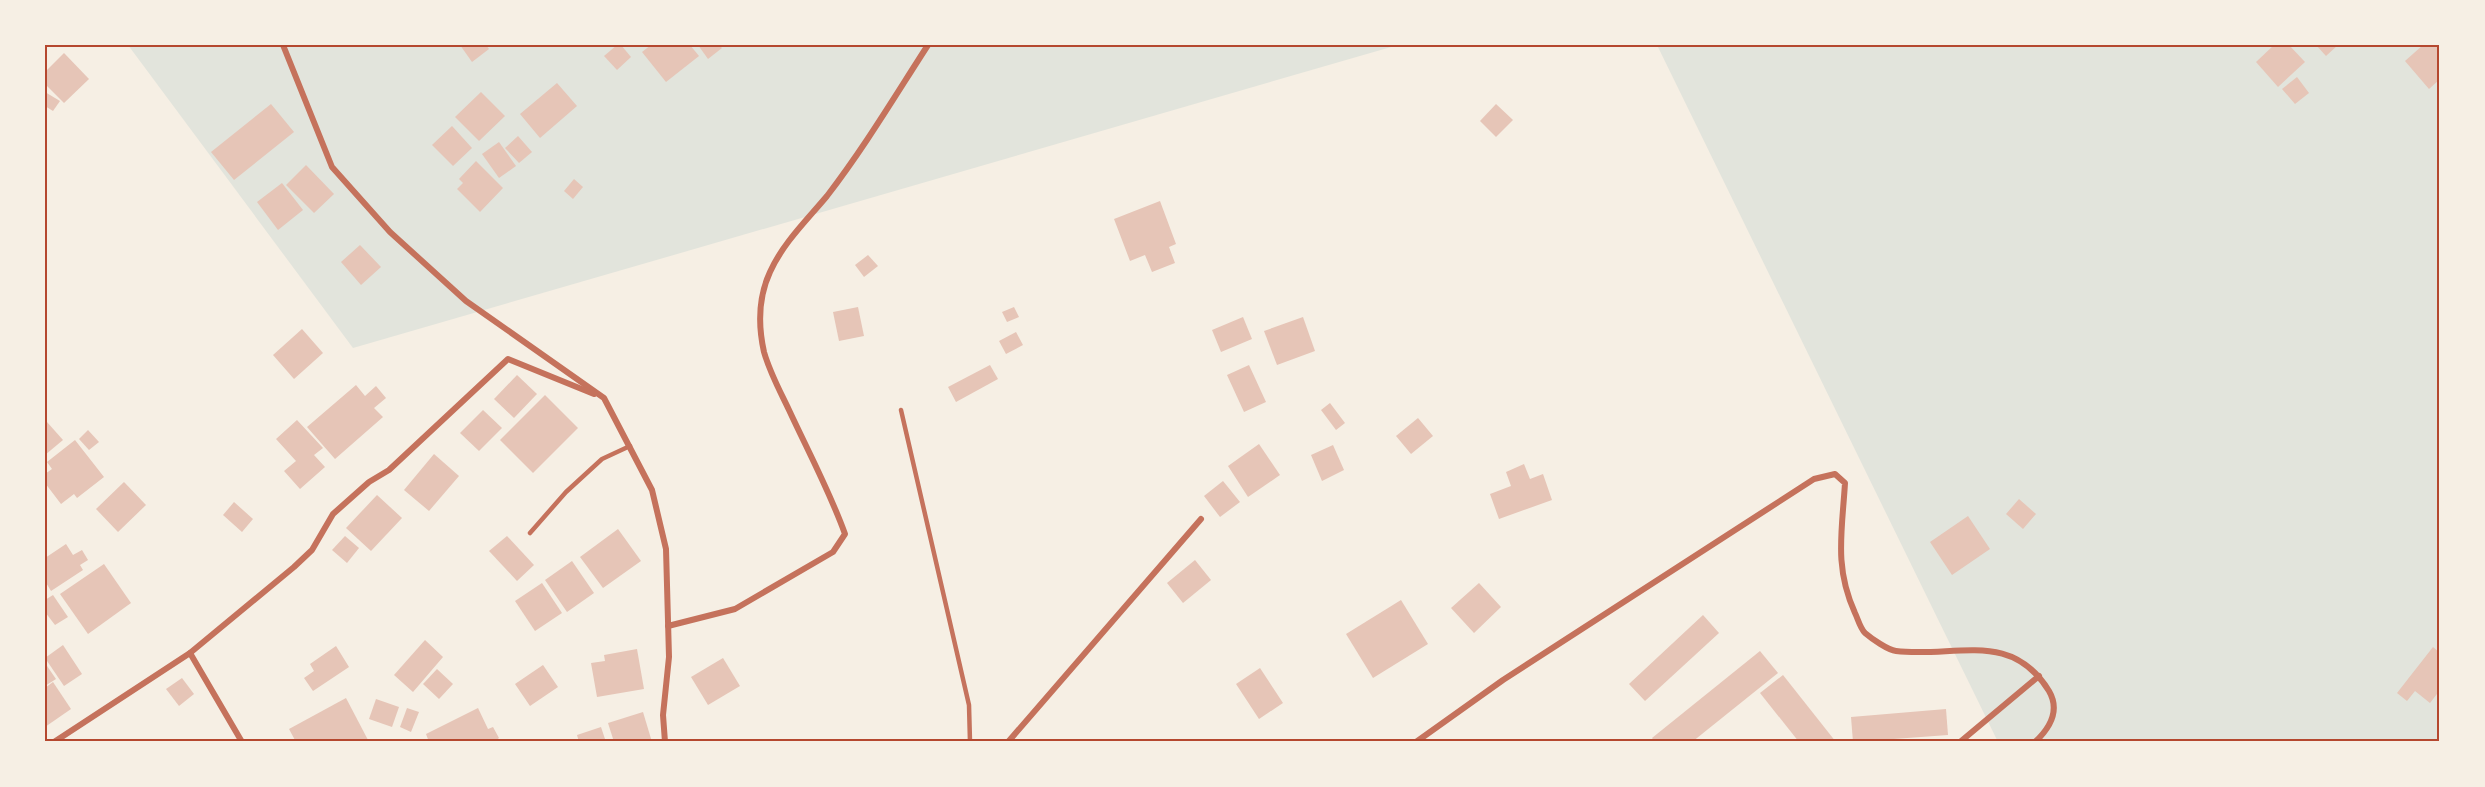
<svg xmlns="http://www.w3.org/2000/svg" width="2485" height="787" font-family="'DejaVu Sans',sans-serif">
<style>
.green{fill:#e2e4dc}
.building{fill:#e6c5b7}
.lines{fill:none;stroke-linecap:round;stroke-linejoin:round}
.service{stroke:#c5725c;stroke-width:4.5}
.minor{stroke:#c5725c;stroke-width:6}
.neatline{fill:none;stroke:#b5482f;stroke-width:2}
</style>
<rect width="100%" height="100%" fill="#f6efe4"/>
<g class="green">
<polygon points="128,45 1398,45 353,348"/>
<polygon points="1657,45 2440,45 2440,742 1998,742"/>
</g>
<g class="building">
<polygon points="460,45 486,45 489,49 472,62"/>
<polygon points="617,45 621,45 631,57 617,70 604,56"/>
<polygon points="651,45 690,45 699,56 666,82 642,52"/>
<polygon points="698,45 719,45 722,48 708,59"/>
<polygon points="2274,45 2289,45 2305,62 2278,87 2256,62"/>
<polygon points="2316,45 2338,45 2326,56"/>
<polygon points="2423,45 2436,45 2440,50 2440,79 2429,89 2405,61"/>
<polygon points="64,53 89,79 64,103 45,84 45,72"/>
<polygon points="2297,77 2309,93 2295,104 2282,89"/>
<polygon points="557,83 577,106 540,138 520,114"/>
<polygon points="45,92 60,101 53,111 45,106"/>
<polygon points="481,92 505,116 479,141 455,117"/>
<polygon points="271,104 294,132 234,180 211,152"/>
<polygon points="1496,104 1513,120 1496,137 1480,121"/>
<polygon points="452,126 472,148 453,166 432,145"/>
<polygon points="518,136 532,152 519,163 505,148"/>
<polygon points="499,142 516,166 499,178 482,154"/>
<polygon points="476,161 503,188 480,212 457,189 463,183 459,179"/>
<polygon points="306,165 334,194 314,213 286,185"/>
<polygon points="574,179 583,187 573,199 564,191"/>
<polygon points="282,183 303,210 278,230 257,202"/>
<polygon points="1160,201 1176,244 1169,247 1175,263 1152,272 1145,255 1130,261 1114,219"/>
<polygon points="360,245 381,267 361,285 341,262"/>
<polygon points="868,255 878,266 864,277 855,265"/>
<polygon points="858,307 864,336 839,341 833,312"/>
<polygon points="1014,307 1019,317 1007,322 1002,312"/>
<polygon points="1243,317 1252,339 1221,352 1212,330"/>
<polygon points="1303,317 1315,351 1277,365 1264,331"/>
<polygon points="302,329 323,353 294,379 273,355"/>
<polygon points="1016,332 1023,345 1006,354 999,341"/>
<polygon points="990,365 998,379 956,402 948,387"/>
<polygon points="1249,365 1266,402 1244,412 1227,375"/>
<polygon points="517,375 537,394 514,418 494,399"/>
<polygon points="356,385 365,396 376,386 386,398 374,408 383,417 335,459 307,427"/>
<polygon points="545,395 578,428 533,473 500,440"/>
<polygon points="1330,403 1345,423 1336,430 1321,410"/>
<polygon points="483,410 502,428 479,451 460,433"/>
<polygon points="1418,418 1433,436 1411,454 1396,436"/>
<polygon points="297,420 323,448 314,455 325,467 300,489 284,471 296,461 276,439"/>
<polygon points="47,422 63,440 45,455 45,424"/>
<polygon points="88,430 99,442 89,450 79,439"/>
<polygon points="75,440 104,477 77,498 74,494 61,504 45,483 45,474 52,469 47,462"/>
<polygon points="1259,444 1280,475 1248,497 1228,466"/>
<polygon points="1333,445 1344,470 1322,481 1311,455"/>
<polygon points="434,454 459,476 429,511 404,490"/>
<polygon points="1524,464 1530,479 1543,474 1552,500 1499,519 1490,494 1511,486 1506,472"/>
<polygon points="1223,481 1240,502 1220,517 1204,496"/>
<polygon points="124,482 146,505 118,532 96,509"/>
<polygon points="377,495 402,518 371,551 346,528"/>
<polygon points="2019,499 2036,514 2023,529 2006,514"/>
<polygon points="234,502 253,519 242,532 223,515"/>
<polygon points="1968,516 1990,549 1952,575 1930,542"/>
<polygon points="618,529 641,561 603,588 580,557"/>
<polygon points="345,536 359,548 347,563 332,550"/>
<polygon points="507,536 534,565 517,581 489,551"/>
<polygon points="66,544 73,555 82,550 88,560 80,565 83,570 51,591 45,581 45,558"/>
<polygon points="1195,560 1211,580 1183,603 1167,583"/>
<polygon points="572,561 594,593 567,612 545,580"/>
<polygon points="104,564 131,603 88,634 60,594"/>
<polygon points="542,583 562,613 535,631 515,601"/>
<polygon points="1479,583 1501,607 1474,633 1451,608"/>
<polygon points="53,595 68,617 55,625 45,612 45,600"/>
<polygon points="1401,600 1428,644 1373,678 1346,634"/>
<polygon points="1703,615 1719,633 1645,701 1629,684"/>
<polygon points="425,640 443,657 413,692 394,675"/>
<polygon points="63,645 82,674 64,686 45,658"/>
<polygon points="336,646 349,667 313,691 304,678 314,671 310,664"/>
<polygon points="2433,647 2440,653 2440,690 2430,703 2415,691 2407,701 2397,693"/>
<polygon points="637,649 644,689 597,697 591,663 605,661 604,655"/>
<polygon points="1760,651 1778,673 1692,742 1655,742 1652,738"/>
<polygon points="723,658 740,686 708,705 691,677"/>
<polygon points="45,663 56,679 45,686"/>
<polygon points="543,665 558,687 530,706 515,684"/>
<polygon points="1260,668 1283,703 1259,719 1236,684"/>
<polygon points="437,669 453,684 439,699 423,684"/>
<polygon points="1783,675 1836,742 1799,742 1760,693"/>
<polygon points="182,678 194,694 179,706 166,689"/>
<polygon points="53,682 71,709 45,727 45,688"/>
<polygon points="346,698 368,740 296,742 289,729"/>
<polygon points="376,699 399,707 392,727 369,719"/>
<polygon points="407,708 419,712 411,732 400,727"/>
<polygon points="478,708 488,729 493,727 499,738 494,742 429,742 426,734"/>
<polygon points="1946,709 1948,735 1853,742 1851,717"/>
<polygon points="643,712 652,742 614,742 608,723"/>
<polygon points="601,727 606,742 579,742 577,735"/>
</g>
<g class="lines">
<g class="service">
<polyline points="901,410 969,705 970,742"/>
<polyline points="530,533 566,492 602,459 630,446"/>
</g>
<g class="minor">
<polyline points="283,45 332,167 390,232 466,301 604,398 652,490 666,549 669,657 663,715 665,742"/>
<path d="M 668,626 L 735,609 L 833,552 L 845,534 C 830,492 808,451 789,410 C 780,391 770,373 764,352 C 758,325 758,298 770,272 C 783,243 807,220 827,196 C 864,148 895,96 928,45"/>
<polyline points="54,742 190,653"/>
<polyline points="242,742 190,653 294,567 312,550 333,514 369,482 389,470 508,359 594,394"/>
<polyline points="1008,742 1201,519"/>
<path d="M 1416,742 L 1503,680 L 1814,479 L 1835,474 L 1845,483 C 1842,532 1834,567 1855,613 C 1858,619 1860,628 1865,633 C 1872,639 1888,650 1896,651 C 1955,658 2011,629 2049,691 C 2060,710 2050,728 2035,742"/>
<polyline points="1960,742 2039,676"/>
</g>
</g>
<rect width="2485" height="787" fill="none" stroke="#f6efe4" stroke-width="93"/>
<rect x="46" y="46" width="2392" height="694" class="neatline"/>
</svg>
